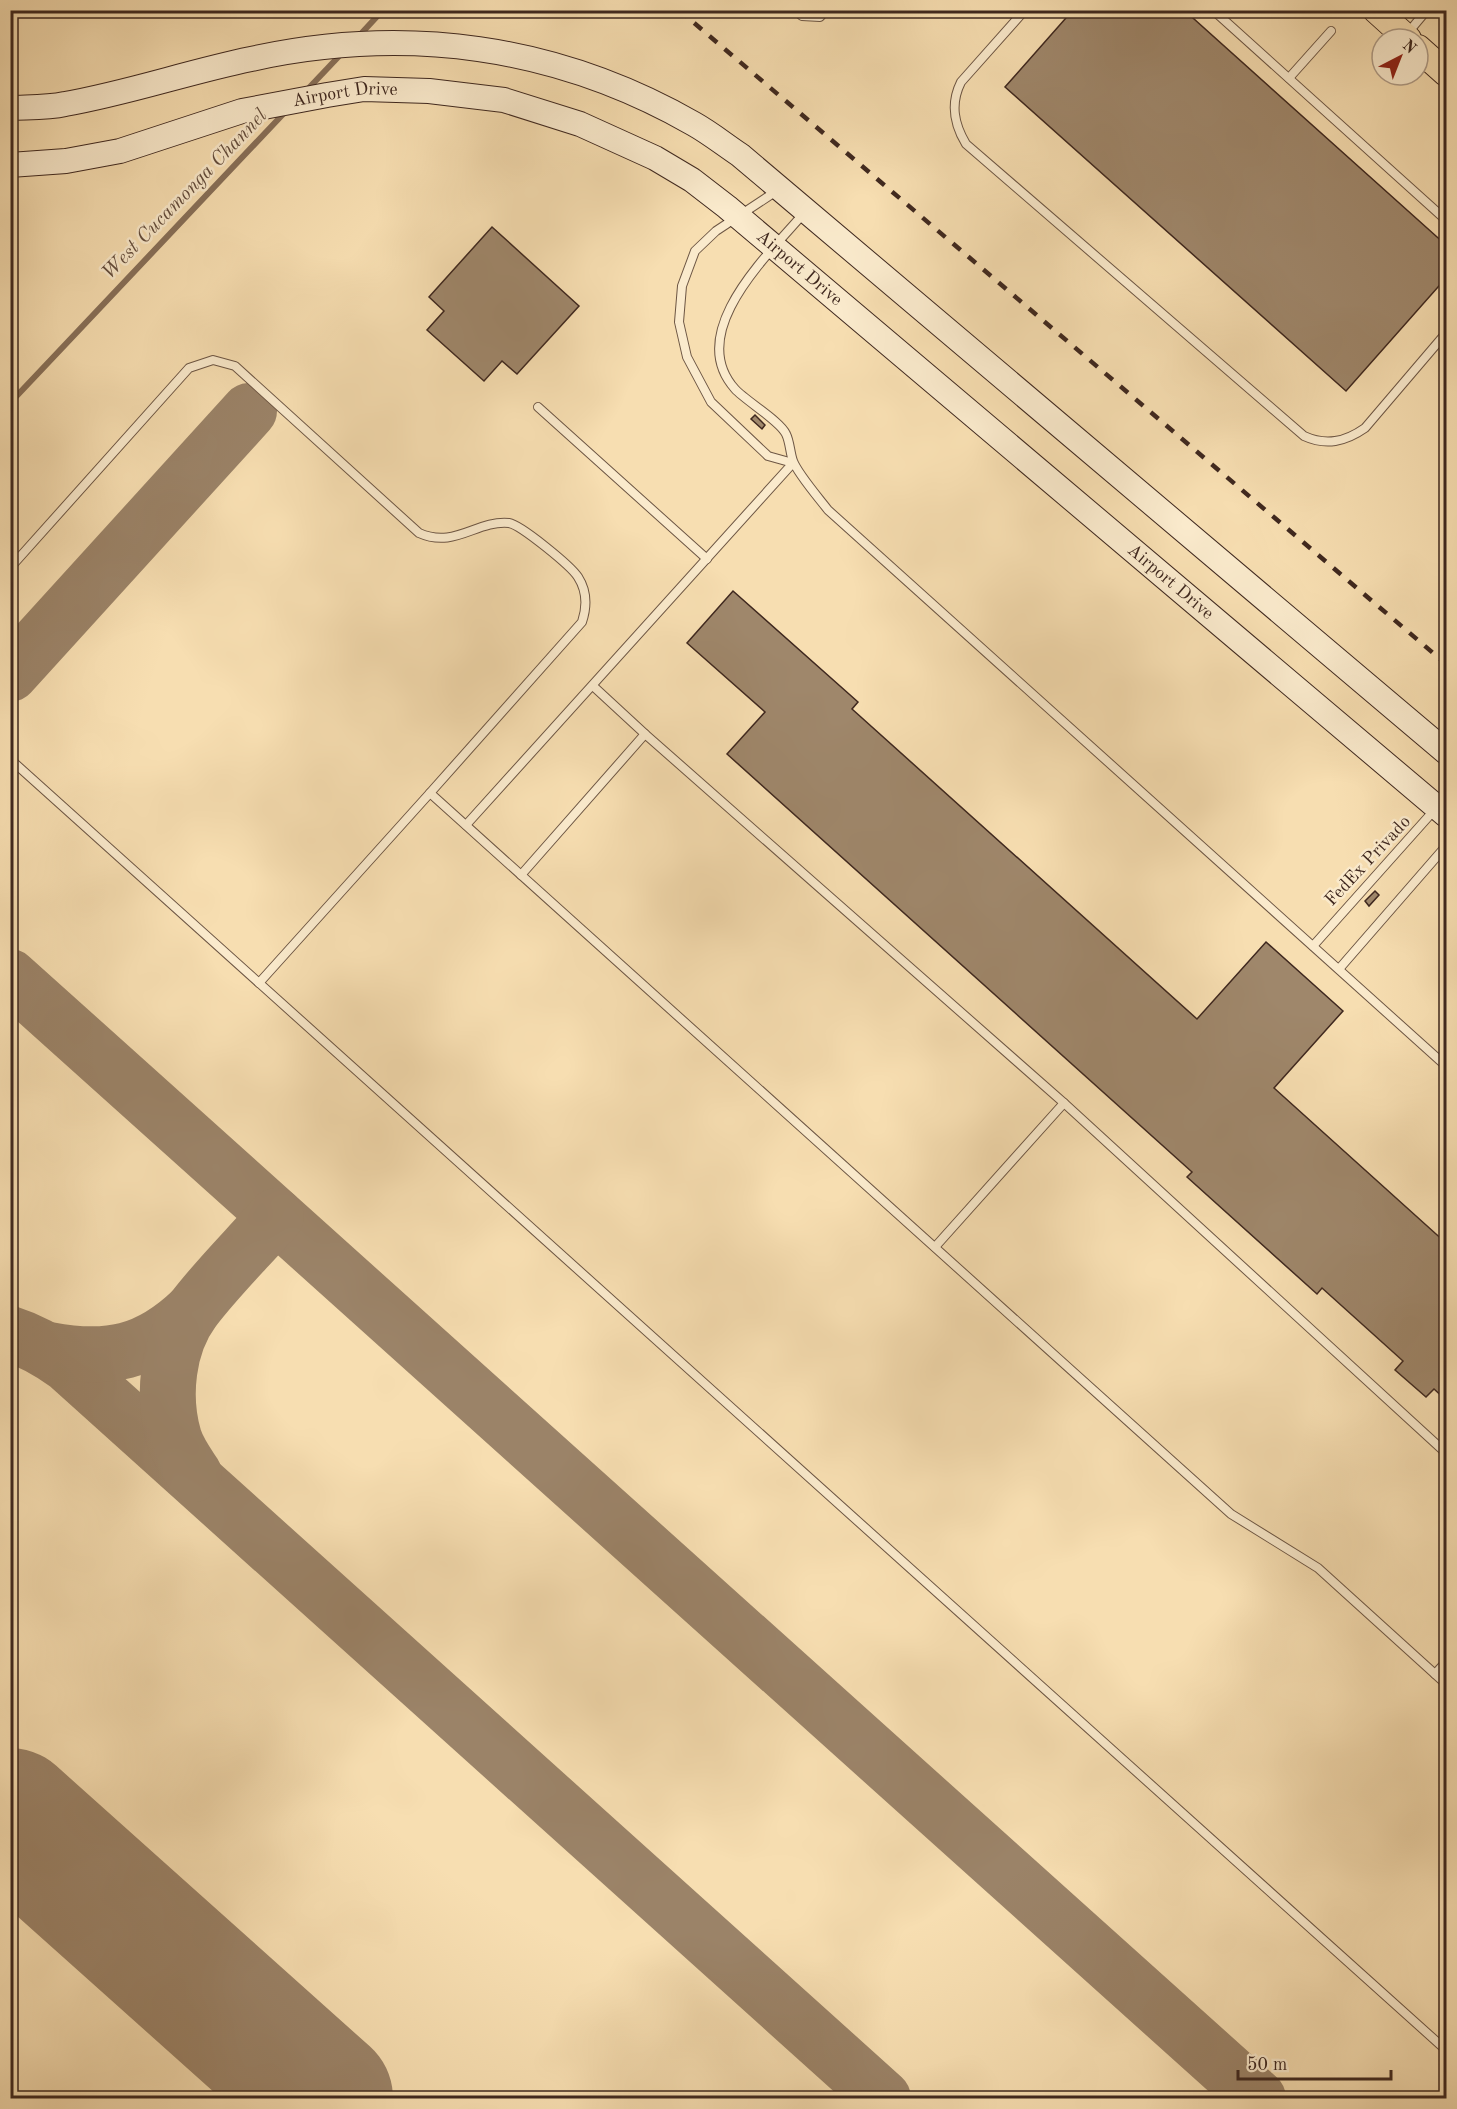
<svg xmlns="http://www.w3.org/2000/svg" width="1457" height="2109" font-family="'Old Standard TT',serif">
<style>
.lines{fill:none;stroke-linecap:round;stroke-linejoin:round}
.stream{stroke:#887059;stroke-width:6}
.taxiway{stroke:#9b8368;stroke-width:56}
.runway{stroke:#9b8368;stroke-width:138}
.building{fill:#9f876b;stroke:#3f281f;stroke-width:1.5}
.service-casing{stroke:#6d5644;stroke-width:10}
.secondary-casing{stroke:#3f281f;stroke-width:26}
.primary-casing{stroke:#3f281f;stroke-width:28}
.service{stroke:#faeacc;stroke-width:8}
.secondary{stroke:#faeacc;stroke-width:24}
.primary{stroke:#f7deb1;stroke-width:26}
.rail{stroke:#3f281f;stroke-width:4.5;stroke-dasharray:10 10;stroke-linecap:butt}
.labels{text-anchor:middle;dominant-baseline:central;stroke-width:5;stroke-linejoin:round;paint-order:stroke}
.street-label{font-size:18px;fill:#3f281f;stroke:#faeacc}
.water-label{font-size:20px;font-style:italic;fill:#634c3c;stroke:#faeacc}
</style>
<rect width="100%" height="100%" fill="#f7deb1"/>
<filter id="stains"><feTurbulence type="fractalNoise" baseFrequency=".00333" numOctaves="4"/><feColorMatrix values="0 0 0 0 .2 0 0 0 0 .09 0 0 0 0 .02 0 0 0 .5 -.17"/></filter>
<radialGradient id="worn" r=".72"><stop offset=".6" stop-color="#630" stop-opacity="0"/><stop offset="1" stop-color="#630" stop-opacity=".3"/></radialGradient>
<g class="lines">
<g class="stream">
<polyline points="358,37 383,10"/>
<polyline points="306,91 342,53"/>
<polyline points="10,403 286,111"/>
</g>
<g class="taxiway">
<polyline points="10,674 249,411"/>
<polyline points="10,977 1258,2098"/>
<path d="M 10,1334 C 32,1341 49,1351 67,1364 L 883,2098"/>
<path d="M 49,1350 C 108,1361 148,1353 192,1311"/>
<path d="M 194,1474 C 186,1462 178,1451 174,1438 C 162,1397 167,1345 193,1310 C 218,1277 249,1247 276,1216"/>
</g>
<polyline class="runway" points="10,1817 324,2098"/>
</g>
<g class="building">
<polygon points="1073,10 1184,10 1446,245 1446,278 1346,391 1005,87"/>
<polygon points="492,227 579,306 517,374 502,361 484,381 427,330 444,311 429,297"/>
<polygon points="755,415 765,425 762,429 751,419"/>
<polygon points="733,591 858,702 852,709 1197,1019 1266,942 1343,1011 1274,1088 1446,1243 1446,1400 1434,1389 1426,1397 1395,1370 1403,1361 1322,1288 1317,1294 1187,1177 1192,1172 727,754 765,712 687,643"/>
<polygon points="1375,891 1379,895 1369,906 1365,901"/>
</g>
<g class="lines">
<defs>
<g id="service">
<polyline points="795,10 802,16 820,17 826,10"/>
<path d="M 1025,10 L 961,82 C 950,104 954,124 966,144 L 1304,436 C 1326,446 1345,442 1365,428 L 1446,333"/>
<polyline points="1213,10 1446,220"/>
<polyline points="1406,35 1427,10"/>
<polyline points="1289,78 1331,31"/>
<polyline points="778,190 716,231 695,251 682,286 679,322 687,357 711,402 768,456 793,463"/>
<path d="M 804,213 C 769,254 684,332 735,389 C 746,401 780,421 786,434 C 790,442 790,453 793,461 C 798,474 818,497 828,510 L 1446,1066"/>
<polyline points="538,407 707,559"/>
<path d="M 10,568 L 189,368 L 213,360 L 235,366 L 419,533 C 455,549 476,520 509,523 C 521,525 571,566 578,577 C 587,591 587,607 582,622 L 430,793 L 1231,1514 L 1318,1568 L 1446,1684"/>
<polyline points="593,686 645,734"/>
<polyline points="10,759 1446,2050"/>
<polyline points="466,825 793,463"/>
<polyline points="521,875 645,734 1064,1103 1446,1453"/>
<polyline points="1313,946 1446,797"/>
<polyline points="1339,969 1446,846"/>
<polyline points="259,983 430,793"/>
<polyline points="935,1247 1064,1103"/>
<polyline points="1435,1674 1446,1662"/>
</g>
<g id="secondary">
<path d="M 10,108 C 28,107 47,108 65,104 C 128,93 188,72 251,59 C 406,25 556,45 694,124 C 710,133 725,145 740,155 L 1446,752"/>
<path id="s1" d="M 10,165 L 66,161 L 120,151 L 242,111 L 327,95 L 364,89 L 429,91 L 504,100 L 580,124 L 655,158 L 692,180 L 727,207 L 1446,815"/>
</g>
<g id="primary">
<polyline points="1376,10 1408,39"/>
<polyline points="1418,48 1446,73"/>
</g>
</defs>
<use href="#service" class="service-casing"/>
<use href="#secondary" class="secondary-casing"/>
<use href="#primary" class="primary-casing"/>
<use href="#service" class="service"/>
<use href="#secondary" class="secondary"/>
<use href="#primary" class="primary"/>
<polyline class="rail" points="679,10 1446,664"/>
</g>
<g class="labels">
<g class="street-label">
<text stroke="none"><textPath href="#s1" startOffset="344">Airport Drive</textPath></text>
<text stroke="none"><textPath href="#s1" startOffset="848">Airport Drive</textPath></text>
<text stroke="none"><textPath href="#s1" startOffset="1334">Airport Drive</textPath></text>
<text transform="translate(1368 861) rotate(-47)">FedEx Privado</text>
</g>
<g class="water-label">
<text transform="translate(185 195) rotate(-46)">West Cucamonga Channel</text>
</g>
</g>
<rect width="1457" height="2109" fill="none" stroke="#f7deb1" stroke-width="36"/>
<rect x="12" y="12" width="1433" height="2085" fill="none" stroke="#3f281f" stroke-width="3"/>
<rect x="18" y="18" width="1421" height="2073" fill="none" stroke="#3f281f" stroke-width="1.5"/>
<g transform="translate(1400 57) rotate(42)"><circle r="28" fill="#faeacc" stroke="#af9c87" stroke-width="1.5"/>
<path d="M0-4.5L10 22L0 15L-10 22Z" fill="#8f2418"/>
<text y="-9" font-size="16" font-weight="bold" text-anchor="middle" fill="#3f281f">N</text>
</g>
<path d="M1238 2070v9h153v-9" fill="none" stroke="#3f281f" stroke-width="3"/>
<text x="1247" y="2070" font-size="18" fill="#3f281f" stroke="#faeacc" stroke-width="4.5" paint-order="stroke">50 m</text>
<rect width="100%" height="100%" filter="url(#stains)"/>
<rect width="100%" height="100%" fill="url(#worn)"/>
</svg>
